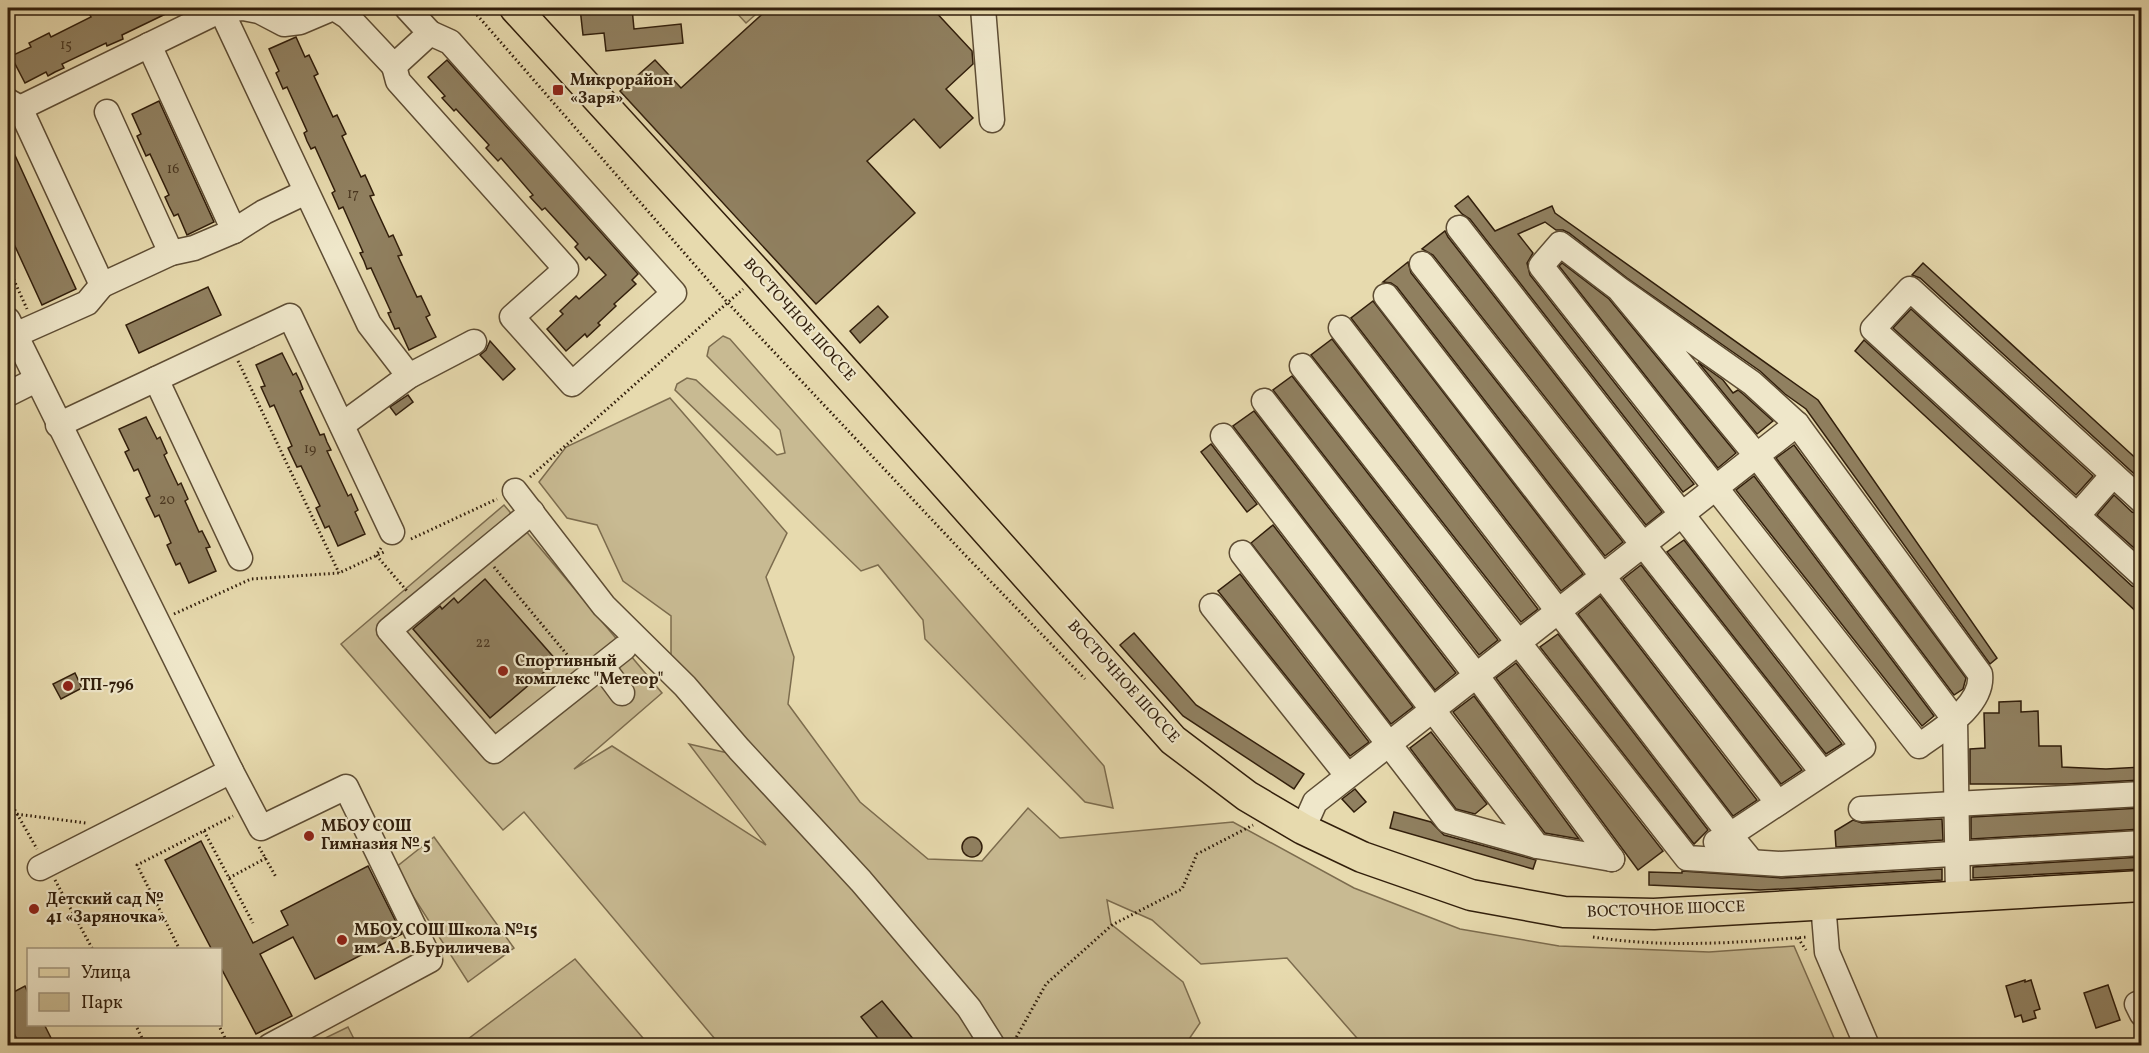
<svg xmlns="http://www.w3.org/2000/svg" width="2149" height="1053" font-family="Vollkorn,serif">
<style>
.green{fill:#c8ba92;stroke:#7c6c4e;stroke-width:1.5}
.building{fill:#908060;stroke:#311e0b;stroke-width:1.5}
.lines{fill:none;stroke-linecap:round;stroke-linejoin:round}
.minor-casing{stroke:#5e4d34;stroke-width:27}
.major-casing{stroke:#311e0b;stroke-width:33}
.path{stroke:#311e0b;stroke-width:3;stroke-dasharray:1.5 3;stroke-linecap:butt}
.minor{stroke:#efe7ca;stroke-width:24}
.major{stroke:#e7daae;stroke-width:30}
.poi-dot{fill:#8f2418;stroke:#efe7ca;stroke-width:2}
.labels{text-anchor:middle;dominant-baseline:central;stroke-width:4.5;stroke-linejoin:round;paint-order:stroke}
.number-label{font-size:14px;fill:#493620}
.poi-label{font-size:16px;font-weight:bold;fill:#311e0b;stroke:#efe7ca;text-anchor:start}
.street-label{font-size:16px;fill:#311e0b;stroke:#efe7ca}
</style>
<rect width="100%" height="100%" fill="#e7daae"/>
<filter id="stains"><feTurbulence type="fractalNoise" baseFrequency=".00333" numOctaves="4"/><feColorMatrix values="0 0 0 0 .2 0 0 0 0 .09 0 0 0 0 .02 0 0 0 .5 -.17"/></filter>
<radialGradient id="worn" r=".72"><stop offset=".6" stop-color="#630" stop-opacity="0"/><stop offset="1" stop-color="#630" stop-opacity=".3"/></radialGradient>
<g class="green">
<polygon points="732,8 763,8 746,23"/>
<polygon points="723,336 730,339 1104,766 1113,808 1085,802 925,639 923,620 878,565 861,571 675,390 677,384 687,378 696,380 777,455 785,453 780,430 707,356 709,347"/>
<polygon points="670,398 787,533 766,577 794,657 788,704 860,802 928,859 982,861 1028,808 1060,838 1233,822 1354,888 1460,929 1559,946 1709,952 1794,946 1837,1045 1363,1045 1287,958 1201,964 1152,920 1107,900 1111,924 1183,982 1200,1023 1185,1045 720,1045 524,812 503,830 341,644 504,505 662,693 574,769 612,746 766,845 689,744 758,760 671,655 671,616 623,581 597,525 567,518 539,482 566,447"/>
<polygon points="434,837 514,948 468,982 395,868"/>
<polygon points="575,959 649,1045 460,1045"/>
<polygon points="348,1027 357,1045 321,1045 319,1041"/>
</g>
<g class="building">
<polygon points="101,8 178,8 122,35 123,39 107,46 106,43 62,64 64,68 55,72 48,76 46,72 25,83 11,56 31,47 29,43 49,33 51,37 91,17 89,13"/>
<polygon points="580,8 632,8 634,29 681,24 683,43 606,51 604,33 583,35"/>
<polygon points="769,8 932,8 972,51 973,64 946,89 973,118 940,148 914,119 867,161 915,213 816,304 620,91 655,60 681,88"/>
<polygon points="296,37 305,57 309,55 318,74 314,76 333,117 337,115 346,134 342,136 361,177 365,175 374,195 370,196 389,237 393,235 402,255 398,256 417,297 421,296 430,315 426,317 436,337 409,350 399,328 395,329 388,313 391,312 371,268 367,269 364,261 360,253 363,252 343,207 339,209 336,202 332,193 335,191 315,147 311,149 307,141 304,133 307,131 287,87 283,89 276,73 279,71 269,49"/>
<polygon points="447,60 638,274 632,280 636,284 614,304 616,306 598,323 600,325 587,337 585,334 566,351 547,329 563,314 560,311 576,296 579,299 606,275 589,257 586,260 581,254 575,247 578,244 545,208 542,210 530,197 533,195 501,158 498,161 486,148 489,145 456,109 454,111 442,98 445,96 428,77"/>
<polygon points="159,101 214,222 187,235 178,214 174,216 169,206 165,197 169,195 150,154 146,156 137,136 141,134 132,114"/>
<polygon points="8,140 76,289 42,305 8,231"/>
<polygon points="1468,196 1495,231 1552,206 1555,213 1818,400 1997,658 1990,664 1806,409 1785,394 1760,371 1627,278 1569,233 1563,230 1556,230 1545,222 1518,234 1533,253 1527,263 1530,275 1694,484 1683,492 1470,219 1462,214 1455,206"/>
<polygon points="1445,231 1448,237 1662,512 1646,525 1433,255 1422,249"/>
<polygon points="1408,262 1411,273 1623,542 1605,556 1397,287 1391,283 1383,282"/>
<polygon points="1562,263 1609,299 1736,453 1718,468 1559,266"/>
<polygon points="1923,263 2142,464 2142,481 1920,278 1912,275"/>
<polygon points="208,287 221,315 139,353 126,325"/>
<polygon points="1373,301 1583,574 1561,591 1351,318"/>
<polygon points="878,306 888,317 860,343 850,331"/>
<polygon points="1911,309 2093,476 2076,495 1893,328"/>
<polygon points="1332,339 1538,609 1521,622 1311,355"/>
<polygon points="1864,340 2132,586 2142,589 2142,617 1855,351"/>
<polygon points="490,341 515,369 503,380 480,355 486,350"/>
<polygon points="282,353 293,375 296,373 300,381 303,389 300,391 320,435 324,434 327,442 331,450 327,451 348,496 351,494 358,510 355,512 365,534 338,546 329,526 325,528 316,508 320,506 301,466 297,467 288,448 292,446 274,405 270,407 261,387 265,386 256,365"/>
<polygon points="1698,362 1723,380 1733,393 1738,390 1743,394 1773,421 1757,434"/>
<polygon points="1292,376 1498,640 1479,655 1273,390"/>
<polygon points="408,395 413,402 396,415 390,407"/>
<polygon points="1254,411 1456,673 1435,690 1233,426"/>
<polygon points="146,417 157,439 160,437 167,453 164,455 178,485 181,483 188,499 185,501 199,532 202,531 210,547 206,548 216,571 189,583 180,563 176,565 167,545 171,543 159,515 155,517 146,498 150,496 138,469 134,471 125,452 129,450 119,429"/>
<polygon points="1211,444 1257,504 1247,512 1201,452"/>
<polygon points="1794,445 1966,678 1963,689 1954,695 1776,458"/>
<polygon points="1754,476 1934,716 1922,726 1736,490"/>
<polygon points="2114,495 2132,512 2142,515 2142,555 2097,515"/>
<polygon points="1273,525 1413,707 1391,724 1251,543"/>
<polygon points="1684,540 1842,744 1826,754 1667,552"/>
<polygon points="1641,565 1802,770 1781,784 1623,579"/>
<polygon points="1240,574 1369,742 1350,756 1218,591"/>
<polygon points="485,579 557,661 490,718 413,629 440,606 442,609 454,598 458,603"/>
<polygon points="1600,596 1757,800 1733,816 1578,614"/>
<polygon points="1134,633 1196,705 1304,774 1294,789 1183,716 1120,645"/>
<polygon points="1558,634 1708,830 1694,844 1540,647"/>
<polygon points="1516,663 1663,851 1638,870 1496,678"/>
<polygon points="75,673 82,688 61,699 53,684"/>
<polygon points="1474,696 1579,839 1545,833 1453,712"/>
<polygon points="2021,701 2021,712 2038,711 2039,746 2061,746 2062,767 2106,769 2142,767 2142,780 2066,784 1970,784 1970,749 1985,748 1984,713 1999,713 1999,702"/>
<polygon points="1431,732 1487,804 1475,814 1456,809 1410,748"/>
<polygon points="1355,789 1366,802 1354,812 1342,799"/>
<polygon points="2142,808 2142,829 1971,839 1971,817"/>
<polygon points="1394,812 1431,822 1444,835 1536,860 1533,869 1390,828"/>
<polygon points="1942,819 1943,840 1836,847 1835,831 1853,820 1862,823"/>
<circle cx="972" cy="847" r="10"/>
<polygon points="201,841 253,943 288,925 281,911 368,866 402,934 315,979 293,937 260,954 292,1016 256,1034 220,966 220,950 212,950 165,860"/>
<polygon points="2142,857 2142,869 1973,878 1973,867"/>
<polygon points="1942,869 1942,880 1802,888 1760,890 1649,885 1649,872 1682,873 1682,871 1782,878"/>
<polygon points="2025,980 2025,982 2031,980 2040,1009 2034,1011 2036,1018 2023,1022 2021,1015 2015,1017 2006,986"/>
<polygon points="2108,985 2120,1020 2096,1028 2084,993"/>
<polygon points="25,986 28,993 28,1024 44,1024 55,1046 20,1046 13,1031 8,1033 8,995"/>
<polygon points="882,1001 919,1046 884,1046 861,1017"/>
</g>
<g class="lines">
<defs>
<g id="minor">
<polyline points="334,8 348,17 394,66 430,33 407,8"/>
<polyline points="983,8 992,120"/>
<polyline points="221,10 369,324 409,376"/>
<polyline points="149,45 234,231"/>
<polyline points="394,66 398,81 566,269 512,317 572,384 674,293 450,42 430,33"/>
<polyline points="8,101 20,108 102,285 87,303 15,335"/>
<polyline points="20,108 221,10 243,8 259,11 284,24 300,22 333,8"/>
<polyline points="107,112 171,253"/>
<polyline points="1459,228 1863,747 1730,835 1752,862"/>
<polyline points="1422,264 1823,773"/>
<polyline points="102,285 171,253 194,248 234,231 264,212 306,192"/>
<path d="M 1619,289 L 1752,383 L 1797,424 L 1980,674 C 1984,705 1941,730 1919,746 L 1541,266 L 1560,244 L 1619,289 L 1757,456 L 1955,720 L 1958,896"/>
<polyline points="1386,296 1778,803"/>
<polyline points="8,320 231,771 40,868"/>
<polyline points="1341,328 1730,835 1716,842"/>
<polyline points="1302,366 1687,858 1781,864 2142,843"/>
<polyline points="156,379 240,558"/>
<polyline points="8,394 36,380"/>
<polyline points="1264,401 1476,675 1612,859"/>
<polyline points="58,425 290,316 392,532"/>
<polyline points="342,425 409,376 474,342"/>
<polyline points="1223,436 1537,846 1612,859"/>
<polyline points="515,491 604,606 685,686 739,749 861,881 969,1008 993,1046"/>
<polyline points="2142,501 1910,289 1873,329 2142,575"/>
<polyline points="532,512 389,630 494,751 624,648"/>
<polyline points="2077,516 2113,475"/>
<polyline points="1242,553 1448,821 1537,846"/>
<polyline points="1212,606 1347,775"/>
<polyline points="602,666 622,693"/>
<polyline points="231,771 261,828 346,787 430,960 270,1046"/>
<polyline points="1861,809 2142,794"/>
<polyline points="1303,829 1315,802 1797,424"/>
<polyline points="1823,903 1827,952 1867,1046"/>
<polyline points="2137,1004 2142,1014"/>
</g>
<polyline id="major" points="515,8 759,275 1173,740 1247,796 1303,829 1362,857 1471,895 1564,912 1654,914 2142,886"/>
</defs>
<use href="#minor" class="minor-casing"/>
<use href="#major" class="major-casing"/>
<g class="path">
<polyline points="471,8 727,302 967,557 1085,679"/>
<polyline points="737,10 740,8"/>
<polyline points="8,267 27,309"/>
<polyline points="238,361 339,573"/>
<polyline points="530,477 743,289"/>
<polyline points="411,539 497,499"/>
<polyline points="381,548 376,555 407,591"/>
<polyline points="494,567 574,663"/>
<polyline points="174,614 251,579 339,573 386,551"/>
<polyline points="8,798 37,849"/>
<polyline points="8,813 86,823"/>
<polyline points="204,831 253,923"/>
<polyline points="259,847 276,877"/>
<polyline points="229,878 266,858"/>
<polyline points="55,880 93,950"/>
<path d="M 1593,937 C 1664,948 1736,943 1807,937"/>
<polyline points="1798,938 1806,950"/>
<polyline points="180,950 137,865 233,816"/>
<polyline points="135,1024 146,1046"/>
<polyline points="218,1024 229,1046"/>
<polyline points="1012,1045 1046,984 1112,925 1182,889 1197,854 1253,825"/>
</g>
<use href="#minor" class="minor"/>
<use href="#major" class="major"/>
</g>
<g class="poi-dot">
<rect x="552" y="84" width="12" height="12" rx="3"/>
<circle cx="503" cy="671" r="6"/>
<circle cx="68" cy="686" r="6"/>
<circle cx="309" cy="836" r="6"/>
<circle cx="34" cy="909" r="6"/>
<circle cx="342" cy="940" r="6"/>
</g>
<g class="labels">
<g class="number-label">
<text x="66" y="45">15</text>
<text x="173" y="169">16</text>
<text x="353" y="194">17</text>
<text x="310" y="449">19</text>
<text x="167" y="500">20</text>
<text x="483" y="643">22</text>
</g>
<g class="poi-label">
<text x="570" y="81">Микрорайон<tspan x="570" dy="18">«Заря»</tspan></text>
<text x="515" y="662">Спортивный<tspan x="515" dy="18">комплекс "Метеор"</tspan></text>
<text x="80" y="686">ТП-796</text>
<text x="321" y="827">МБОУ СОШ<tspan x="321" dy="18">Гимназия № 5</tspan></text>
<text x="46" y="900">Детский сад №<tspan x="46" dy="18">41 «Заряночка»</tspan></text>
<text x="354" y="931">МБОУ СОШ Школа №15<tspan x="354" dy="18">им. А.В.Буриличева</tspan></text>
</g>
<g class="street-label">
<text transform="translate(799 320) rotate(48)">ВОСТОЧНОЕ ШОССЕ</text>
<text transform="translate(1123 682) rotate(48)">ВОСТОЧНОЕ ШОССЕ</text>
<text transform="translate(1666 910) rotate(-2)">ВОСТОЧНОЕ ШОССЕ</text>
</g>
</g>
<rect width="2149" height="1053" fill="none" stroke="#e7daae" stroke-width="30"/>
<rect x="9" y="9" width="2131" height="1035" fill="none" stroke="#311e0b" stroke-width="3"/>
<rect x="15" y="15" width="2119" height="1023" fill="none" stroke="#311e0b" stroke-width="1.5"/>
<rect x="27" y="948" width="195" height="78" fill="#efe7ca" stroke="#a3977e" stroke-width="1.5"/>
<rect x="39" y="968" width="30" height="9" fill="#e7daae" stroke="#a3977e" stroke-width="1.5"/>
<text x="81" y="978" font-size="18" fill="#311e0b">Улица</text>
<rect x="39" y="993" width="30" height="18" fill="#c8ba92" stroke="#a3977e" stroke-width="1.5"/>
<text x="81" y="1008" font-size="18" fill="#311e0b">Парк</text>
<rect width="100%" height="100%" filter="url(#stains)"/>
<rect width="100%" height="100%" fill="url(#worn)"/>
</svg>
